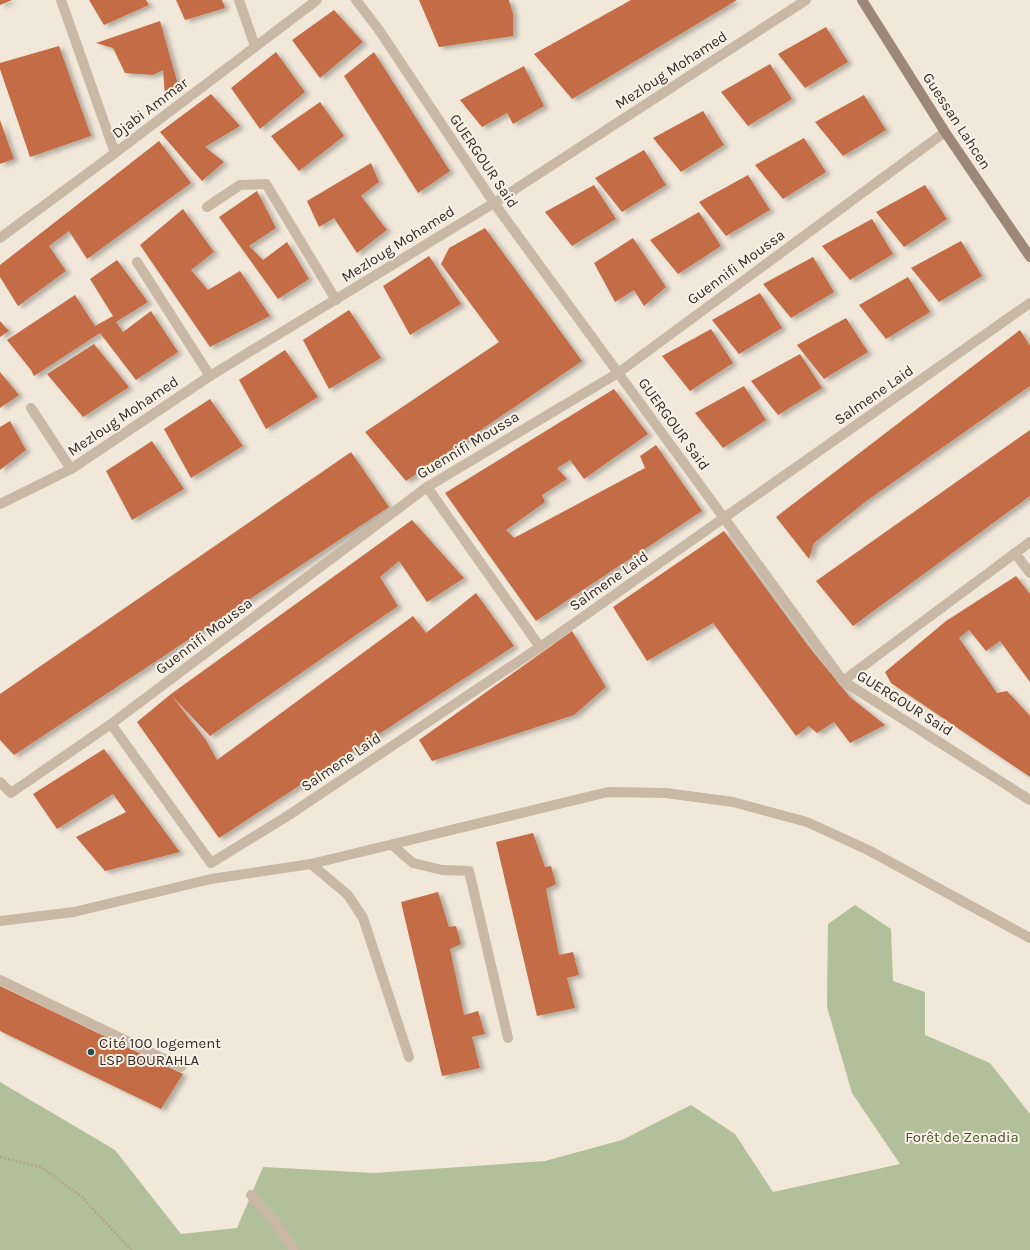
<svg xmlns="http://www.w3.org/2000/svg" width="1030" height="1250" font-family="Karla,sans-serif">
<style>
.green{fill:#b1c09a}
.building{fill:#c46c45;filter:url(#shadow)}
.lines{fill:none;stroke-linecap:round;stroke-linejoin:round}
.path{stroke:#b4a290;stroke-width:2.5;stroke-dasharray:2 2;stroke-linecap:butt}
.service{stroke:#c9b8a6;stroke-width:10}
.minor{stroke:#c9b8a6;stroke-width:10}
.tertiary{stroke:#c9b8a6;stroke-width:10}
.secondary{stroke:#9c8778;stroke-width:10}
.poi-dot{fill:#1d4e55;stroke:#f9f1e6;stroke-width:1.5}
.labels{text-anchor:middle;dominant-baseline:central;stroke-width:4;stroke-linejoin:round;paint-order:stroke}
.street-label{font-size:15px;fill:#352c27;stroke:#f9f1e6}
.poi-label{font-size:15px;fill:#352c27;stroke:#f9f1e6;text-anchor:start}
.park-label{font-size:15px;fill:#42532b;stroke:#f9f1e6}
</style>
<defs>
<filter id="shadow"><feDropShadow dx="4.5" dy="2.5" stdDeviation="2" flood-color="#0004"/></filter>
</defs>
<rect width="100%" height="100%" fill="#f1e8da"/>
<polygon class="green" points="855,905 891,929 893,981 925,992 925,1035 990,1063 1030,1114 1030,1250 0,1250 0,1082 115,1150 181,1234 237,1228 263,1167 374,1173 545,1161 622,1140 691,1105 735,1134 773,1192 900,1164 852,1093 827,1007 828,924"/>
<g class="building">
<polygon points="0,0 12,0 0,5"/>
<polygon points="89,0 146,0 149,5 104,25"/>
<polygon points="176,0 222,0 225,8 185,20"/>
<polygon points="419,0 509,0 513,14 513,36 439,47"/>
<polygon points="631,0 737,0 572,99 534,54"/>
<polygon points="334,10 363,42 320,78 292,40"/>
<polygon points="160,21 179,88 165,95 163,70 153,75 125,73 113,48 96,43"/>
<polygon points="826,27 848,62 805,88 778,54"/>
<polygon points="59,46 91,136 30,157 0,69 0,63"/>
<polygon points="276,52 305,92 260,129 231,88"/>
<polygon points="374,52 450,171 418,193 344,76"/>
<polygon points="770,64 792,99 748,126 721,92"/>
<polygon points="524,66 544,106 513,124 507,113 482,127 460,100"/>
<polygon points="211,94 240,126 205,147 224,162 202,181 160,132"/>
<polygon points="864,95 886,130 843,156 815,122"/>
<polygon points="320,102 344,136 299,171 271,136"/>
<polygon points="703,111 724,145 681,172 653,138"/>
<polygon points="0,120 14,159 0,164"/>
<polygon points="804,138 826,172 783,199 755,165"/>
<polygon points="159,141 191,183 87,259 69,231 49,246 66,271 18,306 0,277 0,265"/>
<polygon points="644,150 666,185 622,212 595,178"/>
<polygon points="371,163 379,182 361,196 387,230 357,253 334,218 319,227 307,201"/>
<polygon points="748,175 770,210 726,236 699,202"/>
<polygon points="594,185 616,219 572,246 545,212"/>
<polygon points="925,185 947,219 904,247 876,212"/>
<polygon points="257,191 276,228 249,246 263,260 287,242 309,279 278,299 219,217"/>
<polygon points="183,209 214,252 191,270 208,290 240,271 270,316 210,347 140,245"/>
<polygon points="699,212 721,246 678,274 650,240"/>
<polygon points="872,219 893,254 850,280 822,246"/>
<polygon points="485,228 582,361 406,481 365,432 499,342 441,264 449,248"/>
<polygon points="633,238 666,287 644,306 634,290 615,302 594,263"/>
<polygon points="961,241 982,276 939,302 911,268"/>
<polygon points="429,256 461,304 410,335 383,286"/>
<polygon points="813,257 834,292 791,318 763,284"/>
<polygon points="117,260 148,302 116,322 123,332 151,311 178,352 136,380 100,333 34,376 31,370 7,340 75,295 95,326 113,316 90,279"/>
<polygon points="908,277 930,312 886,339 859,305"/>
<polygon points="760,293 782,328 739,354 712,320"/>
<polygon points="349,310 381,358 329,389 303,340"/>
<polygon points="846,318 868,352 824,379 797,345"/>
<polygon points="0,321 9,331 0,337"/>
<polygon points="711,329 733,363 690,391 662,356"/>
<polygon points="1020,330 1030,346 1030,386 865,502 814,543 809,559 776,517"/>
<polygon points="94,344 129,387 83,417 47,374"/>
<polygon points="285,350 318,397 266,429 239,380"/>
<polygon points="800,354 822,388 778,415 751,381"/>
<polygon points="0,372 19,395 0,408"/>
<polygon points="744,386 766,420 723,448 695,413"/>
<polygon points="614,389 648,434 584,479 570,460 557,468 567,479 542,495 545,502 506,530 514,538 645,468 640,456 656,445 702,511 536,621 445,493"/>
<polygon points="210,399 243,446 191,478 164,429"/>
<polygon points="10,421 26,450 0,470 0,427"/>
<polygon points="1030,430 1030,496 853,626 816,581"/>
<polygon points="152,441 184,489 132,520 106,471"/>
<polygon points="351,452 389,507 14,755 0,740 0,694"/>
<polygon points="412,520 464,578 427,602 399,561 380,577 398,606 210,736 172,696 206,740 217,760 413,616 426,633 476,593 514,646 219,838 137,722 171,694"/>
<polygon points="724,531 809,647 850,697 885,725 850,743 834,722 817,733 809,726 796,736 713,623 647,661 613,607"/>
<polygon points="1016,576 1030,594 1030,682 1000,641 986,651 969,630 959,638 997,693 1007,691 1030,716 1030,777 891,683 885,672 946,621"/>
<polygon points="572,631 606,687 574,715 432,761 419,740"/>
<polygon points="104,749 180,852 105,871 76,837 126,812 113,794 57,829 33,794"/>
<polygon points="533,833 545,867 551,866 556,884 546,889 559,955 573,952 579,975 567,978 575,1008 537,1016 496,842"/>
<polygon points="438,892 449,927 456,926 461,944 450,949 464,1015 478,1011 485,1034 472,1037 480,1068 442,1076 401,902"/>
<polygon points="0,986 183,1074 161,1109 0,1031"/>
</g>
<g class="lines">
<polyline class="path" points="0,1157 41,1167 82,1197 131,1250"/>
<polyline class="service" points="251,1195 277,1225 294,1250"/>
<g class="minor">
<polyline points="61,0 115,153"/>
<polyline points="239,0 255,46"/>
<polyline points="356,0 379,30 494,203 843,681 1030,800"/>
<polyline points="207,207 240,185 266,184 336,300"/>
<polyline points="0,238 115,153 317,0"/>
<polyline points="137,262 210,376"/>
<polyline points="31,408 71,469"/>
<polyline points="427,487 540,647"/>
<polyline points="0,504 71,469 210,376 494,203 806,0"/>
<polyline points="1015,553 1030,573"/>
<polyline points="843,681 1030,542"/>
<polyline points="111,724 211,863"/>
<polyline points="0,782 11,793 111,724 427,487 618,373 945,132"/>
<polyline points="392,845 413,863 442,870 469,871 508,1038"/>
<polyline points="211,863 289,815 540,647 1030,303"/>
<polyline points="311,864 348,895 363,918 409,1057"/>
<polyline points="0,980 181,1067"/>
</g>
<polyline class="tertiary" points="0,921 74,912 211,879 311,864 608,792 666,793 733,802 807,822 868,850 1030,938"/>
<polyline class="secondary" points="862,0 945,132 1030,257"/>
</g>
<circle class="poi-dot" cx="91" cy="1052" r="4"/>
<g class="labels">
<g class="street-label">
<text transform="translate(671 70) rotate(-33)">Mezloug Mohamed</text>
<text transform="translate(150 108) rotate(-37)">Djabi Ammar</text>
<text transform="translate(957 121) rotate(57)">Guessan Lahcen</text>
<text transform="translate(484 161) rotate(56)">GUERGOUR Said</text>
<text transform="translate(398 244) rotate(-32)">Mezloug Mohamed</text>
<text transform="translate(736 267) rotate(-36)">Guennifi Moussa</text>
<text transform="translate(874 395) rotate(-35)">Salmene Laid</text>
<text transform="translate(123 416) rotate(-34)">Mezloug Mohamed</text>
<text transform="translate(674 424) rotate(54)">GUERGOUR Said</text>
<text transform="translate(468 445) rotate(-31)">Guennifi Moussa</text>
<text transform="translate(609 581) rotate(-35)">Salmene Laid</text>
<text transform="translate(204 636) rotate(-37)">Guennifi Moussa</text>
<text transform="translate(905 703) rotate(32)">GUERGOUR Said</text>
<text transform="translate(341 762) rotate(-34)">Salmene Laid</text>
</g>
<g class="poi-label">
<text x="99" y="1043">Cité 100 logement<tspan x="99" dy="17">LSP BOURAHLA</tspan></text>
</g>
<g class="park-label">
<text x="962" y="1137">Forêt de Zenadia</text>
</g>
</g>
</svg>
